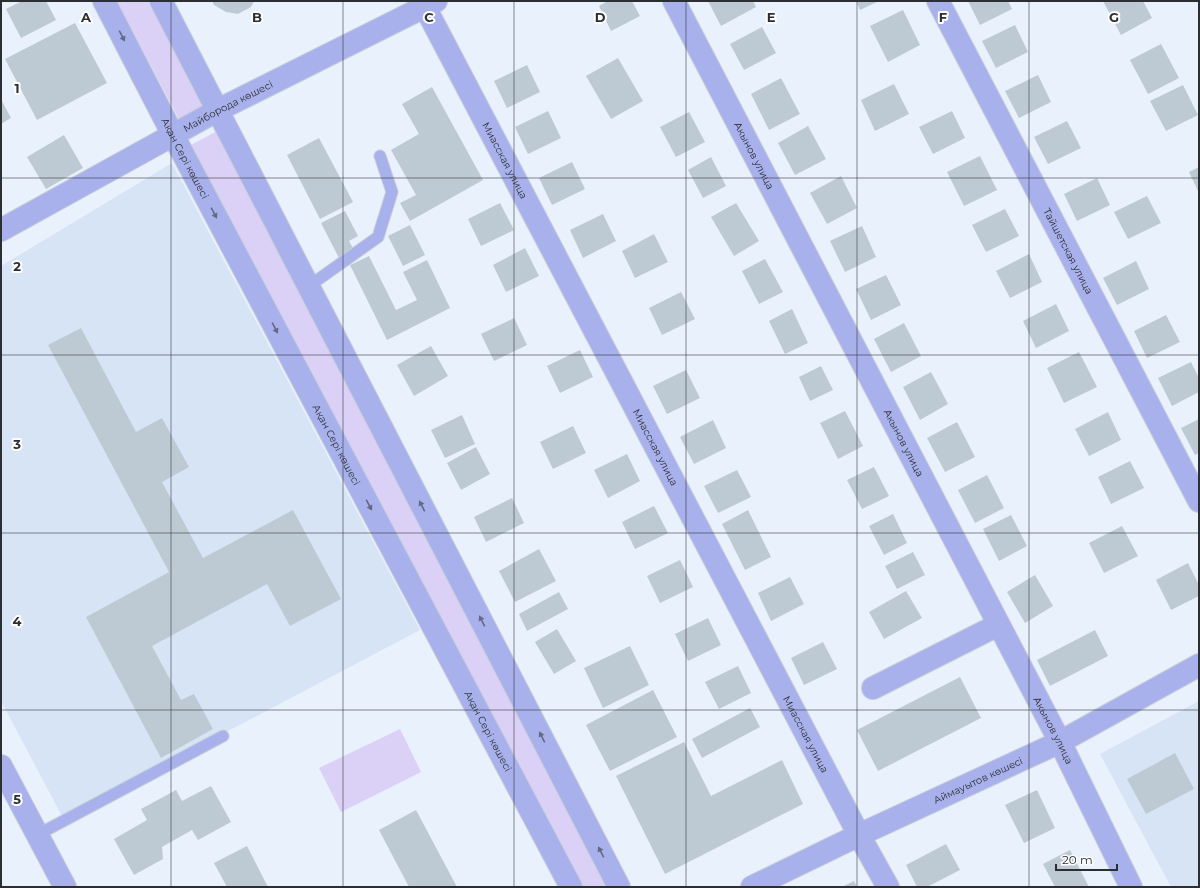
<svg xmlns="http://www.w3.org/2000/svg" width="1200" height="888" font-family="Montserrat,sans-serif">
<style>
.built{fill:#d7e4f6}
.green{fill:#dbd0f5}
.building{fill:#becad3}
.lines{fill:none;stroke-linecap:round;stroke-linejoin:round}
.service-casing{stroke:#c7ced8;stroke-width:13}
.minor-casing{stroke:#c7ced8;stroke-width:24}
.tertiary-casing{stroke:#c7ced8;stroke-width:24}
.service{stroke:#a8b1ec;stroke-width:11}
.minor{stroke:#a8b1ec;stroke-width:22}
.tertiary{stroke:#a8b1ec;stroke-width:22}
.oneway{fill:#636986}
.grid{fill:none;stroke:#2b2e32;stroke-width:1;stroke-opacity:0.55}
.labels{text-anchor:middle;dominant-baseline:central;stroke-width:4;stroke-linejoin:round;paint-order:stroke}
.street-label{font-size:10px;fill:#2b2e32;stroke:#fdfdfd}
.grid-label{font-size:13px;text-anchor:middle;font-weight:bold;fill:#2b2e32;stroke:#fdfdfd;stroke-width:4;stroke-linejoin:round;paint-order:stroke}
</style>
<rect width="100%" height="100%" fill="#e9f1fd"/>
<g class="built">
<polygon points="172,163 420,630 63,818 1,701 1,266"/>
<polygon points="1199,701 1199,887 1171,887 1100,754"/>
</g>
<g class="green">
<polygon points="117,1 153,1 207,105 179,119"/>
<polygon points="221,129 610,887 581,887 191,145"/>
<polygon points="400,729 421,772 341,812 319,768"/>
</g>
<g class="building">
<polygon points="22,1 46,1 56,20 21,38 6,9"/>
<polygon points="212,1 254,1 251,7 238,14 226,12 214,5"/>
<polygon points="608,1 632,1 640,16 611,31 599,6"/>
<polygon points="708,1 753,1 756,7 721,26"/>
<polygon points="856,1 879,1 860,10"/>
<polygon points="968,1 1008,1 1012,9 980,25"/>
<polygon points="1103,1 1143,1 1152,18 1121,35"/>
<polygon points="903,10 920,45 888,62 870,26"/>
<polygon points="75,23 107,83 37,120 5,59"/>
<polygon points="1015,25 1028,52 996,68 982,41"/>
<polygon points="762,27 776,53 744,70 730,44"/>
<polygon points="1161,44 1179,78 1148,94 1130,60"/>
<polygon points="618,58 643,101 611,119 586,76"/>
<polygon points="527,65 540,92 507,108 494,81"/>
<polygon points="1038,75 1051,102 1019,118 1005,91"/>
<polygon points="781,78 800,114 769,130 751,94"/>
<polygon points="894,84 909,114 875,131 861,100"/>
<polygon points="1183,85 1198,115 1166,131 1150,101"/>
<polygon points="432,87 483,180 410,221 400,203 416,195 391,150 419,134 402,104"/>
<polygon points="1,99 11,118 1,124"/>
<polygon points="548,111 561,138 528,154 515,127"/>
<polygon points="952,111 965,138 933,154 919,127"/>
<polygon points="689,112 705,142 676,157 660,127"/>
<polygon points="1067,121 1081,148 1048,164 1034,137"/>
<polygon points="808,126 826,159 795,175 778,143"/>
<polygon points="64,135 83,168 46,189 27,157"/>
<polygon points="319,138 353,202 320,219 287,155"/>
<polygon points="980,156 997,190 964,206 947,172"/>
<polygon points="711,157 726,186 703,198 688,170"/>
<polygon points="572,162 585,189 552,205 539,178"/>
<polygon points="1199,167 1199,193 1189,172"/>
<polygon points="841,176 857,208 827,224 810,193"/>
<polygon points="1097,178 1110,205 1077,221 1064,194"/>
<polygon points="1147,196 1161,223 1128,239 1114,212"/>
<polygon points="500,203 514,230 481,246 468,219"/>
<polygon points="736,203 759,241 734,256 711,217"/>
<polygon points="1005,209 1019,236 986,252 972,225"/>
<polygon points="345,211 358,236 349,241 354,250 339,258 321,223"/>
<polygon points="603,214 616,241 583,258 570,230"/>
<polygon points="410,225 425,255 403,266 388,236"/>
<polygon points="862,226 876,257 845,272 830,241"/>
<polygon points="654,234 668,262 635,278 622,251"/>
<polygon points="525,248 539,276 506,292 493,265"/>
<polygon points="1029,254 1042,282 1010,298 996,271"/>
<polygon points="369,256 396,310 417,300 403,272 427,260 450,308 387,340 350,265"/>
<polygon points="765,259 783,292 759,304 742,271"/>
<polygon points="1136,261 1149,289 1117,305 1103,278"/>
<polygon points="886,275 901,305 871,320 856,289"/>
<polygon points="681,292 695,319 662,335 649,308"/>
<polygon points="1056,304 1069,331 1036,348 1023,321"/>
<polygon points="792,309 808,343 785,354 769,321"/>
<polygon points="1166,315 1180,342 1147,358 1134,331"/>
<polygon points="514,318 527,345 494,361 481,334"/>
<polygon points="904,323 921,356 891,372 874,339"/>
<polygon points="81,328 136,432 162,418 189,467 162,482 203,558 293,510 341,599 290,626 267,584 152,646 181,700 194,694 213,729 161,758 86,617 169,572 48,345"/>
<polygon points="431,346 448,376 414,396 397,365"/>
<polygon points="580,350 593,377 560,393 547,366"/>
<polygon points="1079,352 1097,387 1064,403 1047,368"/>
<polygon points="1191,362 1199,378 1199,392 1172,406 1158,378"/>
<polygon points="821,366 833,390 810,401 799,377"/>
<polygon points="686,370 700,398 667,414 653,386"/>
<polygon points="931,372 948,404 920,420 903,387"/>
<polygon points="845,411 863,446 838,459 820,423"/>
<polygon points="1108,412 1121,440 1089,456 1075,429"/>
<polygon points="462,415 475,444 445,458 431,430"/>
<polygon points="1199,419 1199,453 1195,455 1181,428"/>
<polygon points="713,420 726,448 694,464 680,437"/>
<polygon points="957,422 975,457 945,472 927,438"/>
<polygon points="573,426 586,453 553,469 540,442"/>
<polygon points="476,447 490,474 461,490 447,463"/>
<polygon points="627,454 640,481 608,498 594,470"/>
<polygon points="1130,461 1144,488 1111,504 1098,477"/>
<polygon points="874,467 889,496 862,509 847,480"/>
<polygon points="737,470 751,497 718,513 704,486"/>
<polygon points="987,475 1004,508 975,523 958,490"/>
<polygon points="512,498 524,523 486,542 474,517"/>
<polygon points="654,506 668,533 635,549 622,522"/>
<polygon points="748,510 771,557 745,570 722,524"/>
<polygon points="893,514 907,543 884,555 869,526"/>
<polygon points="1011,515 1027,546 999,561 983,529"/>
<polygon points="1122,526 1138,556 1104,573 1089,543"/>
<polygon points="539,549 556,581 515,602 499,571"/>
<polygon points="913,552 925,575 897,589 885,566"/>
<polygon points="680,560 693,587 660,603 647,576"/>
<polygon points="1188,563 1199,585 1199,596 1171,610 1156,580"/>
<polygon points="1035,575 1053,606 1025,623 1007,592"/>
<polygon points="790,577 804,604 771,621 758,593"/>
<polygon points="906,591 922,618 884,639 869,612"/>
<polygon points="559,592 568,609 527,631 519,614"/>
<polygon points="708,618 721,645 688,661 675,634"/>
<polygon points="557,629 576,661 554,674 535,642"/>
<polygon points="1095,630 1108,656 1050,686 1037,660"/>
<polygon points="823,642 837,669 804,685 791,658"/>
<polygon points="630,646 649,685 603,708 584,668"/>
<polygon points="738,666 751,693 719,709 705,682"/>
<polygon points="960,677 981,718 878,771 857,730"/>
<polygon points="653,690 677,737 610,771 586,725"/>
<polygon points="750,708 760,727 702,758 692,739"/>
<polygon points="684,742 711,796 782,760 803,804 665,874 616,776"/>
<polygon points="1175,753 1194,789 1146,814 1127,779"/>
<polygon points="211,786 231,822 198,840 192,830 162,847 163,859 134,875 114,839 147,820 141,809 176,790 182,801"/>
<polygon points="1037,790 1055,828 1024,843 1005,805"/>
<polygon points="416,810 457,887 409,887 379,830"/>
<polygon points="946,844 960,870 927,887 917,887 906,865"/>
<polygon points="247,846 268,887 227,887 214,863"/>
<polygon points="1070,850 1089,887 1055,887 1043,864"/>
<polygon points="854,881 857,887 842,887"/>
</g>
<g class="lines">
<defs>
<g id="service">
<polyline points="309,286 378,237 392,192 380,156"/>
<polyline points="37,835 223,736"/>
</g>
<g id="minor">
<path id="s1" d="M 674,1 L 1060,742 L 1131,887"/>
<path id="s2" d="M 938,1 L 1199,501"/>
<path id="s3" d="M 425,7 L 859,835 L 888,887"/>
<polyline points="1,230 173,135"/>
<polyline points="873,688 998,625"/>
<polyline points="1,766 65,887"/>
</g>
<g id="tertiary">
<path id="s4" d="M 104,1 L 173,135 L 571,887"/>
<polyline points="161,1 619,887"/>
<path id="s5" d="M 173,135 L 218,110 L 436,1"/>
<path id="s6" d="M 752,887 L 859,835 L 1060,742 L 1199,665"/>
</g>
</defs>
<use href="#service" class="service-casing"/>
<use href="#minor" class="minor-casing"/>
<use href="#tertiary" class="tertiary-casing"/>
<use href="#service" class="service"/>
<use href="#minor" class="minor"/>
<use href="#tertiary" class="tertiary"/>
</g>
<defs><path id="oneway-solid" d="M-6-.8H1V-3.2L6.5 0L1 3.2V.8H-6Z"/></defs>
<g class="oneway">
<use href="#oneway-solid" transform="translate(122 36) rotate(63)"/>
<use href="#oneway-solid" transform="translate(214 213) rotate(62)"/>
<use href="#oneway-solid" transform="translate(275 328) rotate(62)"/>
<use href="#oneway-solid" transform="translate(369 505) rotate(62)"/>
<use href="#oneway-solid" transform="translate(422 506) rotate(-117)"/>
<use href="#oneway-solid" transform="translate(482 621) rotate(-117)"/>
<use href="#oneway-solid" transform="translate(542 737) rotate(-117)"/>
<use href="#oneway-solid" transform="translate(601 852) rotate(-117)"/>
</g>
<path class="grid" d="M 171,1 L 171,887M 343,1 L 343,887M 514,1 L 514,887M 686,1 L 686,887M 857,1 L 857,887M 1029,1 L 1029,887M 1,178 L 1199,178M 1,355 L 1199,355M 1,533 L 1199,533M 1,710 L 1199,710"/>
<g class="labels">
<g class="street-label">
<text stroke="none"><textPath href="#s5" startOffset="62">Майборода көшесі</textPath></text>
<text stroke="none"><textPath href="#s1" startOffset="174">Акынов улица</textPath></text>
<text stroke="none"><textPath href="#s4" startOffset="177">Ақан Сері көшесі</textPath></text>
<text stroke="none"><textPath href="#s3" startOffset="173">Миасская улица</textPath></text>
<text stroke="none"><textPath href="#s2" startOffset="282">Тайшетская улица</textPath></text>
<text stroke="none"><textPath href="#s1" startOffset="498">Акынов улица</textPath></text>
<text stroke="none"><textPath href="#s4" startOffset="501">Ақан Сері көшесі</textPath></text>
<text stroke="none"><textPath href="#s3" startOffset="497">Миасская улица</textPath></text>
<text stroke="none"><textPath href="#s4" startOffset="825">Ақан Сері көшесі</textPath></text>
<text stroke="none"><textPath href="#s1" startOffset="822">Акынов улица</textPath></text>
<text stroke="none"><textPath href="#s3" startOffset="821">Миасская улица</textPath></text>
<text stroke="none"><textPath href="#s6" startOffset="250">Аймауытов көшесі</textPath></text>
</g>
</g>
<g class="grid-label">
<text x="86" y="22">A</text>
<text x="257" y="22">B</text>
<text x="429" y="22">C</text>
<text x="600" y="22">D</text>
<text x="771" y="22">E</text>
<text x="943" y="22">F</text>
<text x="1114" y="22">G</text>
<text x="17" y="93">1</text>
<text x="17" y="271">2</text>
<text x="17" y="449">3</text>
<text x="17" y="626">4</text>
<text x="17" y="804">5</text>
</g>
<rect width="1200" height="888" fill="none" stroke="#2b2e32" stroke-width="4"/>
<path d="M1056 864v6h61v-6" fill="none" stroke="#2b2e32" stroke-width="2"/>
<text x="1062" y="864" font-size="12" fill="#2b2e32" stroke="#fdfdfd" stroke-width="3" paint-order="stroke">20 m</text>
</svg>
